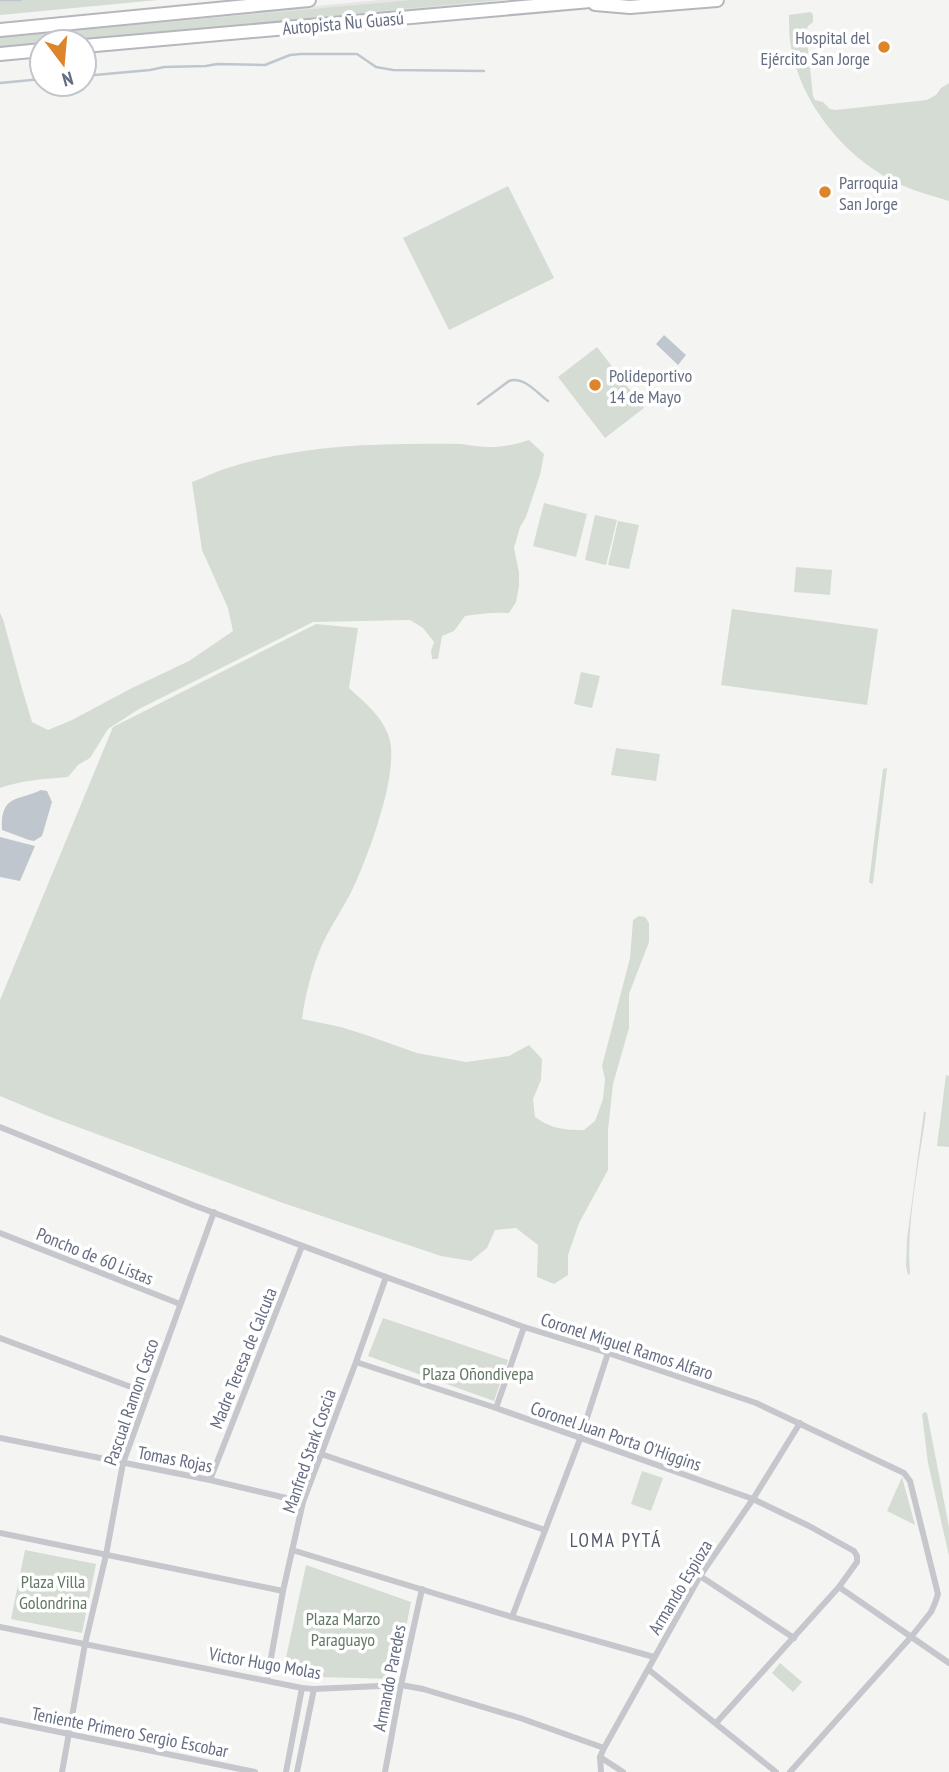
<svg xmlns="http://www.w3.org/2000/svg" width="949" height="1772" font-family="'PT Sans Narrow',sans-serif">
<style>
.built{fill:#e5e6e5}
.green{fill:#d4dcd3}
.water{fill:#c0c6ce}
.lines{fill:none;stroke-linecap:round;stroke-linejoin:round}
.stream{stroke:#c0c6ce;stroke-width:2.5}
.highway-casing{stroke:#b6b7bc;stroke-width:16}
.street{stroke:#c6c7cc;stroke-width:6}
.highway{stroke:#fff;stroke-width:12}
.poi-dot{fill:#dd852a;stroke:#fff;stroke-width:2.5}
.labels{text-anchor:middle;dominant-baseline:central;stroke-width:7;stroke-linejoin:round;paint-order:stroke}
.street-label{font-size:18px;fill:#656d82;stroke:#fff}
.poi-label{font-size:18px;fill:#656d82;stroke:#fff;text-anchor:start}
.park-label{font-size:18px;fill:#647965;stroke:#fff}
.neighbourhood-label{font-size:19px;letter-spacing:2px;fill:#535967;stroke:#fff}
</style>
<rect width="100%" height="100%" fill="#f4f5f2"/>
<polygon class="built" points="379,0 510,0 66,42 42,42 42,44 0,48 0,36"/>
<g class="green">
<polygon points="0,0 158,0 0,15"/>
<polygon points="413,0 499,0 0,47 0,37"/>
<path d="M 811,12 L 813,15 L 813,22 L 808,26 L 806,31 L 813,96 L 815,100 L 823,102 L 830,109 L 836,110 L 927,100 L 936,95 L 941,88 L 949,83 L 949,201 C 930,195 910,190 893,181 C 843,155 801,103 791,47 C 789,37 789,26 789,15 Z"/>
<polygon points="508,186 554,278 449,330 403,238"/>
<polygon points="597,347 644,408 605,438 558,377"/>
<path d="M 529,440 L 544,454 L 540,475 L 526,517 L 520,527 L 514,548 L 519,573 L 519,586 L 516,602 L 509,613 C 494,612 480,614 465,616 L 454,631 L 442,636 L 438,659 L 432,659 L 431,651 L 434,642 L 423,628 L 410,620 L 313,622 L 139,709 L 108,729 L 90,758 L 78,765 L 68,777 C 44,779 23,780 0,788 L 0,613 L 3,619 L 21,685 L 32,722 L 48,730 L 72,720 L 130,689 L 189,661 L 233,631 L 228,608 L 202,550 L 192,482 C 203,478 215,472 227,468 C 302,444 383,443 462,444 C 487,449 504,448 529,440 Z"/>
<polygon points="544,503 587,514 576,557 533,546"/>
<polygon points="595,515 617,520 606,565 585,560"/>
<polygon points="618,521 639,525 629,569 608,565"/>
<polygon points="796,567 832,570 830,595 794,592"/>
<polygon points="732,609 878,629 867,705 721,685"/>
<path d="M 316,624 L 358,628 L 349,688 C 365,703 382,716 389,737 C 400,770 369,854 354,886 C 344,908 328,929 319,952 C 311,973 305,996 302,1019 L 341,1027 L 366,1035 L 417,1053 L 466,1062 L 509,1056 L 529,1045 L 542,1059 L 541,1080 L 533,1099 L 535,1117 C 552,1129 564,1130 584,1130 L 595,1121 L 603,1099 L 605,1079 L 602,1066 L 630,958 L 633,920 L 639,916 L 645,917 L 649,923 L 649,942 L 629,994 L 629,1028 L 613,1084 L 608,1130 L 608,1170 L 579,1223 L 568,1255 L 568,1275 L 554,1284 L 537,1277 L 538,1245 L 516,1228 L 495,1230 L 487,1248 L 471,1261 L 441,1256 L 280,1202 L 48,1116 L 0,1096 L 0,1000 L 113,727 Z"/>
<polygon points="581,672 600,676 592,708 574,704"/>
<polygon points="616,748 660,754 656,781 611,775"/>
<polygon points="887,768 873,883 872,884 869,882 883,769"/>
<polygon points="946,1075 949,1076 949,1147 937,1146"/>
<path d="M 924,1111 L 926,1113 C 919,1165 906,1222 910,1274 L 908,1275 L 906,1266 L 907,1239 Z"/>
<polygon points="383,1318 508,1360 494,1401 368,1356"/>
<polygon points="925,1412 927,1413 949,1527 949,1556 928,1463 922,1414"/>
<polygon points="642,1471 663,1478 651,1511 631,1504"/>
<polygon points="902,1477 915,1525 887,1511"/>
<polygon points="25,1550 96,1564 82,1633 11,1619"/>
<polygon points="306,1565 411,1602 396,1679 318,1677 284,1667"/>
<polygon points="780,1663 802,1682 793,1692 772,1673"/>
</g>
<g class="water">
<polygon points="664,335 686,355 678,365 656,344"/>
<path d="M 41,790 L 47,791 L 52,802 L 42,836 L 34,841 L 29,840 L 2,830 C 0,793 20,801 41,790 Z"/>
<polygon points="0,837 35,846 20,881 0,877"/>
</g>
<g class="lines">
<g class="stream">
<polyline points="0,0 21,0"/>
<polyline points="84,76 150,70 164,67 206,66 217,64 265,65 290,55 301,54 357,54 376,67 393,70 484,71"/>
<polyline points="0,83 42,79"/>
<path d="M 478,404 L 509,381 C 524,376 536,392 548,401"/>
</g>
<defs>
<g id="highway">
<polyline points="595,4 630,7 717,0"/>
<polyline points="0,30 309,0"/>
<polyline points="84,46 602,0"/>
<polyline points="0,54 42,50"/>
</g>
</defs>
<use href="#highway" class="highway-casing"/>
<g class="street">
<polyline points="0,1127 193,1205 386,1277 524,1327 608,1353 756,1403 904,1473 910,1481 938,1594 935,1603 931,1612 911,1637 790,1772"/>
<polyline points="0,1233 180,1304"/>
<polyline points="0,1338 147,1393"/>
<polyline points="356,1362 496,1408 753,1499 809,1526 854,1551 857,1556 857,1562 839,1587 717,1722"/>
<polyline points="496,1408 524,1327"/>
<polyline points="0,1438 210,1480 303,1502"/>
<polyline points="321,1454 545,1530"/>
<polyline points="210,1480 302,1246"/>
<polyline points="0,1533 283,1591"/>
<polyline points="292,1550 512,1617 654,1657"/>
<polyline points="700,1576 794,1638"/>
<polyline points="839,1587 949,1663"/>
<polyline points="512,1617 580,1439 608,1353"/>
<polyline points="0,1627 302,1688 314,1689 401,1685 423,1689 520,1718 604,1748"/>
<polyline points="649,1670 776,1772"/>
<polyline points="267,1680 283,1591 303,1502 356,1362 386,1277"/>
<polyline points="0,1720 255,1772"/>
<polyline points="600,1757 623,1772"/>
<polyline points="62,1772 85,1644 106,1555 123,1463 214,1212"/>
<polyline points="286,1772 302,1688"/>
<polyline points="297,1772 314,1689"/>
<polyline points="385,1772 401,1685 422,1589"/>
<polyline points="601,1772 600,1757 604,1748 700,1576 753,1499 800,1423"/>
</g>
<use href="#highway" class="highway"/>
</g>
<g class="poi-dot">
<circle cx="884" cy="47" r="7"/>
<circle cx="825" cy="192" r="7"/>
<circle cx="595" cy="385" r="7"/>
</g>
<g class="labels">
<g class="street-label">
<text transform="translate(343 23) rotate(-5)">Autopista Ñu Guasú</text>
<text transform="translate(95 1256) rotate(22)">Poncho de 60 Listas</text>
<text transform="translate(627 1346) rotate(18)">Coronel Miguel Ramos Alfaro</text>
<text transform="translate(243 1358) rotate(-68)">Madre Teresa de Calcuta</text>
<text transform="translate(131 1402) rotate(-71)">Pascual Ramon Casco</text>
<text transform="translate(616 1436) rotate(19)">Coronel Juan Porta O'Higgins</text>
<text transform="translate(309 1451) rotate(-71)">Manfred Stark Coscia</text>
<text transform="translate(175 1459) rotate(11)">Tomas Rojas</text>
<text transform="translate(680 1587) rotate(-59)">Armando Espioza</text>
<text transform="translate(265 1663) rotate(10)">Victor Hugo Molas</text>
<text transform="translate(389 1678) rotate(-79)">Armando Paredes</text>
<text transform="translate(130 1732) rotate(11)">Teniente Primero Sergio Escobar</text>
</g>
<g class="poi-label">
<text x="870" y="37" text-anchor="end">Hospital del<tspan x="870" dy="21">Ejército San Jorge</tspan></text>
<text x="839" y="182">Parroquia<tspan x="839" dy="21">San Jorge</tspan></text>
<text x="609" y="375">Polideportivo<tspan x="609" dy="21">14 de Mayo</tspan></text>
</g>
<g class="park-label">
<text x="478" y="1373">Plaza Oñondivepa</text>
<text x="53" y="1581">Plaza Villa<tspan x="53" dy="21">Golondrina</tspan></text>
<text x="343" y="1618">Plaza Marzo<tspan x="343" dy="21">Paraguayo</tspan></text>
</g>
<g class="neighbourhood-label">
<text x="616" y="1540">LOMA PYTÁ</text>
</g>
</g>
<g transform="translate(63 63) rotate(164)"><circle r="33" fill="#ffffff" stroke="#c1c5cd" stroke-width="2"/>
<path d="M0-5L12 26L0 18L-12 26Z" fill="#dd852a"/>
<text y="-10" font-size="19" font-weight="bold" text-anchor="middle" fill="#656d82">N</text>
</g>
</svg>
